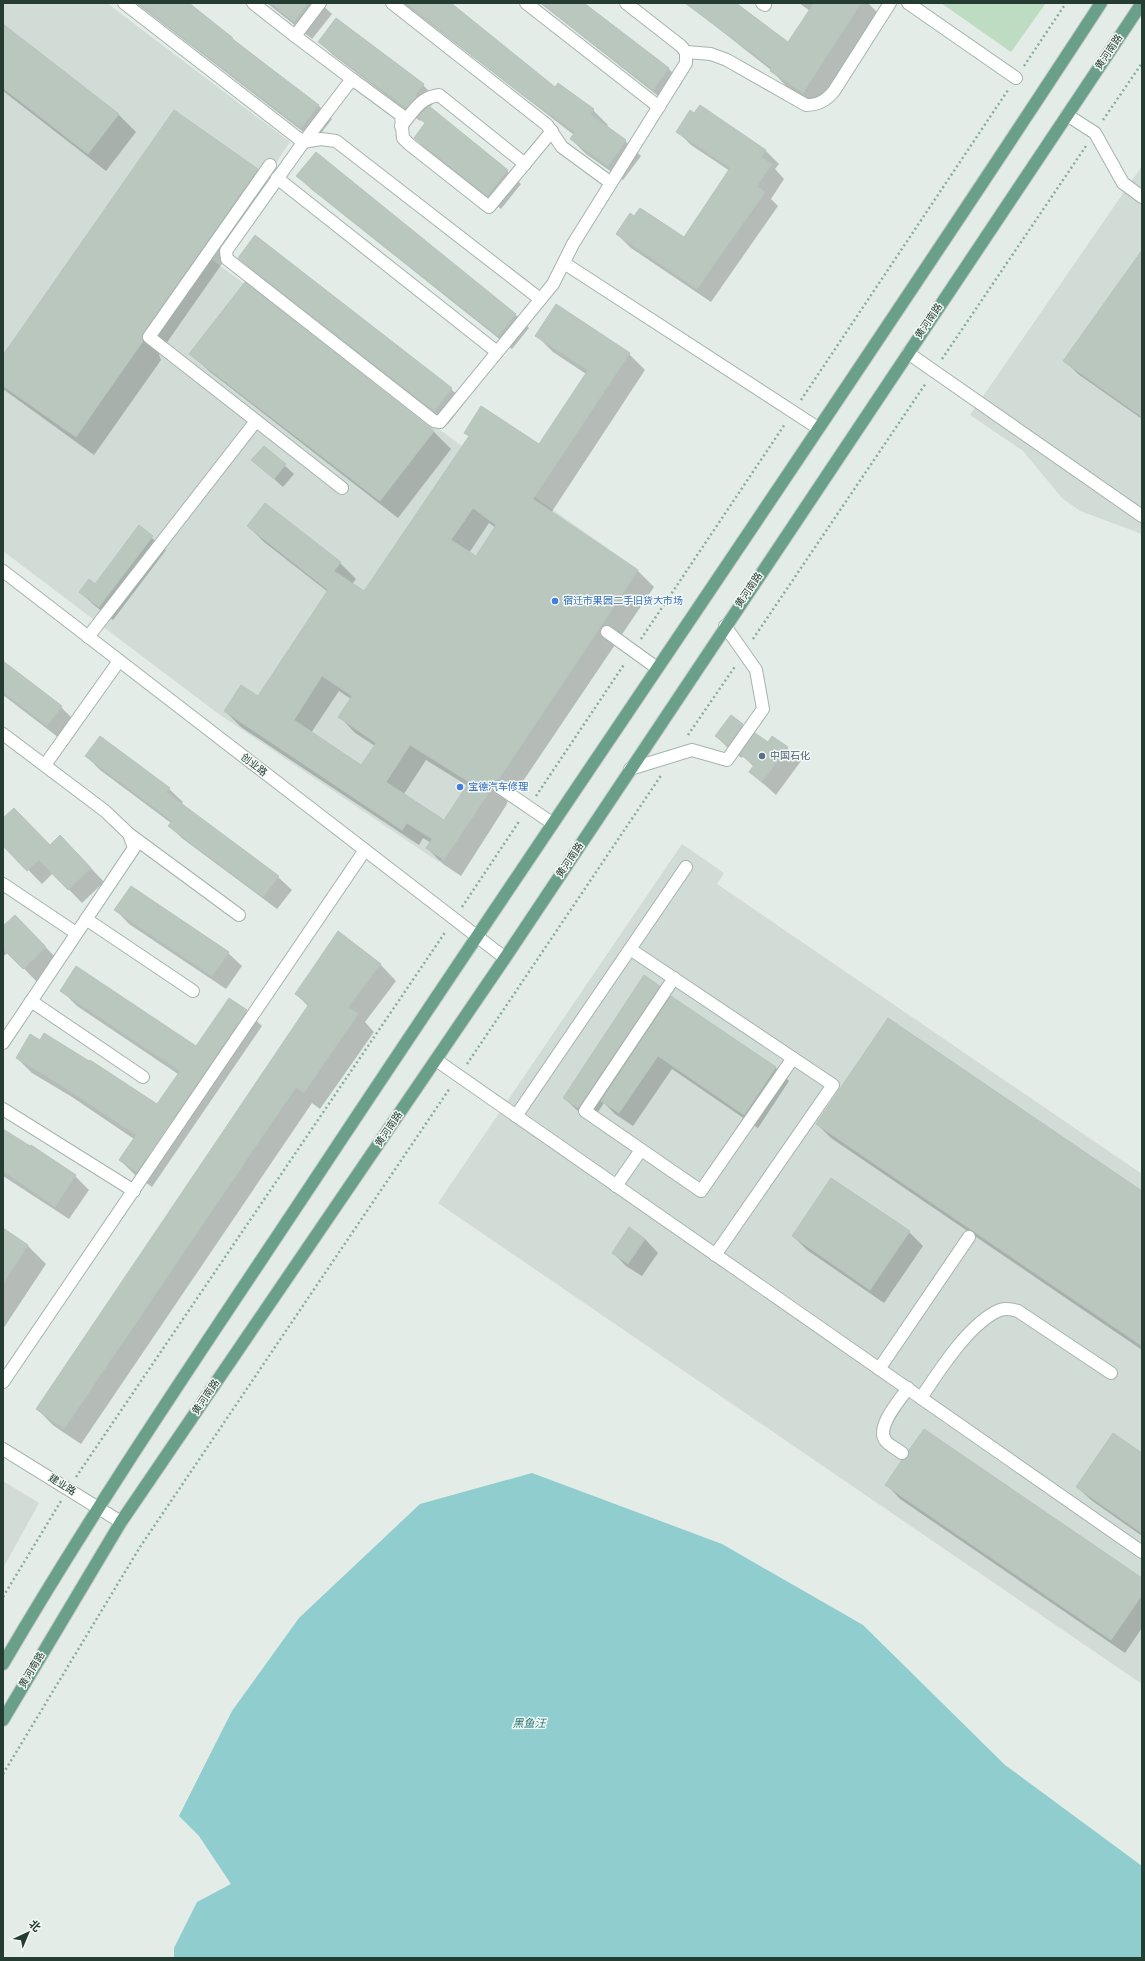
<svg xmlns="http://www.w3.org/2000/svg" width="1145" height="1961" font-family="Rubik,'Noto Sans SC',sans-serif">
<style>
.built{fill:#d1dcd6}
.green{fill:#bddcc1}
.water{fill:#8fcdce}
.shadow{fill:#0003;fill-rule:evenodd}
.building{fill:#b9c7bf;stroke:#b6c5bd;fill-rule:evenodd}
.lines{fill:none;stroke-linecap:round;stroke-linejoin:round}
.minor-casing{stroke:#a6b4ad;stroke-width:14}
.major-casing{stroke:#c2c8c6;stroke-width:14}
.path{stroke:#86ae9b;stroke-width:2.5;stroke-dasharray:2 3;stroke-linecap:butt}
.minor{stroke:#fff;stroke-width:12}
.major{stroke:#6a9f8a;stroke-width:12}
.shop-dot{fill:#3f7fe0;stroke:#f3f9f5;stroke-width:1.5}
.service-dot{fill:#5c6f8a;stroke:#f3f9f5;stroke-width:1.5}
.labels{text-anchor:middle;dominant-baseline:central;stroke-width:3;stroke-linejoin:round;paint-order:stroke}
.street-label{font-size:10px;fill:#243c32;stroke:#f3f9f5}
.shop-label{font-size:10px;fill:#366cbe;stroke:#f3f9f5;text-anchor:start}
.service-label{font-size:10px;fill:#4e5e75;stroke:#f3f9f5;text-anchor:start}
.water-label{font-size:11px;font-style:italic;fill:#217375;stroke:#f3f9f5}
</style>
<rect width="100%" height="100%" fill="#e3ece7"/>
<g class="built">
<polygon points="3,3 107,3 290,142 211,259 459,444 636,568 439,862 216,712 3,551"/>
<polygon points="1142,166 1142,535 1137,532 1080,511 1062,498 1023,451 970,415"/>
<polygon points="682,844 724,873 717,884 1142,1174 1142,1684 438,1203"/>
<polygon points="3,1481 39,1503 3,1568"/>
</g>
<polygon class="green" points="941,3 1046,3 1011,52"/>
<polygon class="water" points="532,1473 722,1544 863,1625 1005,1765 1142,1866 1142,1958 174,1958 174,1948 197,1902 231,1884 199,1836 179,1816 232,1711 299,1618 420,1504"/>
<g class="shadow">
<polygon points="136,3 187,3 319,106 332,119 315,141"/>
<polygon points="267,3 320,3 332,14 312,39"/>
<polygon points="403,3 448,3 555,89 593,110 608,125 606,127 625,141 641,156 623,180 586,154 571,139 574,135"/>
<polygon points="540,3 583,3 669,69 682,83 667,103"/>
<polygon points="686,3 734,3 789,44 810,11 799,3 868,3 880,15 819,108 787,87 771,70"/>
<polygon points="336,19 423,85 437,99 429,108 507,171 521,184 501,209 428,151 415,138 426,124 421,120 420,121 333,55 319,42"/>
<polygon points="3,26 119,115 136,132 106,171 3,91"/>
<polygon points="677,131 765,150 779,164 775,169 784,179 771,199 778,206 711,302 631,248 617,234 684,238 730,171 691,145"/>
<polygon points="257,170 275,188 161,351 159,355 161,360 94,455 3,389 3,357"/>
<polygon points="298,176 515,314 529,328 512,349 311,189"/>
<polygon points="1142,253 1142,419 1078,374 1065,361"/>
<polygon points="239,258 451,389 465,402 448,424 253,271"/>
<path d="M 537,336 L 629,354 L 645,370 L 551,513 L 638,571 L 654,587 L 513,796 L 508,799 L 507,804 L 461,876 L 443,864 L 427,848 L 431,843 L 423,838 L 419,845 L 241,727 L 225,711 L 258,697 L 328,592 L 264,542 L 248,526 L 340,563 L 356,579 L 352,584 L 365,592 L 470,437 L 465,432 L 539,445 L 586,374 L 553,352 ZM 489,523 L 496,528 L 476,557 L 469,553 ZM 339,691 L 351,699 L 340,717 L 355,733 L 375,746 L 361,766 L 311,733 ZM 426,760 L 468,786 L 445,821 L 404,794 Z"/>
<polygon points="191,354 433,431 451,449 398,518 209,371"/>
<polygon points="264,447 294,474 283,487 253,460"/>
<polygon points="139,527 166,550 113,620 94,605 80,592 95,585"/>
<polygon points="3,662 61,707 77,723 63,741 3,695"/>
<polygon points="731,716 754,736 768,743 787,748 801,761 776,795 750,772 754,767 743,756 742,758 730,750 716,736"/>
<polygon points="86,756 169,789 183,802 181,804 278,877 292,890 277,909 183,839 169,826 171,823 100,770"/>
<polygon points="3,820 50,846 74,850 104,882 82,903 53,873 42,884 3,844"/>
<polygon points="116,910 228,953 242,966 226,989 129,924"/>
<polygon points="3,924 5,926 28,929 59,961 37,982 8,952 3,957"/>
<polygon points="380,964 396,981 365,1022 374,1032 320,1109 312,1103 81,1444 54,1426 37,1409 309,1007 296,994"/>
<polygon points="659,986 671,998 775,1067 789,1081 758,1128 672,1069 633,1126 615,1114 604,1103 592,1121 578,1111 564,1098"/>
<path d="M 61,990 L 196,1048 L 246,1011 L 262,1026 L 152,1187 L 135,1175 L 120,1160 L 134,1139 L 72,1097 L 32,1073 L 17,1058 L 157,1106 L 178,1074 L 77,1006 ZM 172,1119 L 173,1120 L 150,1155 L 148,1154 Z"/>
<polygon points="817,1124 1142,1192 1142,1350 831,1138"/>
<polygon points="3,1130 30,1148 31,1146 75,1176 89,1190 69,1219 3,1176"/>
<polygon points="832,1179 909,1232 923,1246 884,1303 807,1250 793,1236"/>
<polygon points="3,1229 28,1246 46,1264 3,1329"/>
<polygon points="645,1239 658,1253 642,1276 626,1266 613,1253"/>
<polygon points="1142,1454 1142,1536 1091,1500 1077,1487"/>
<polygon points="909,1458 1142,1580 1142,1628 1125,1653 900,1499 887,1485"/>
</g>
<g class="building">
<polygon points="138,3 189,3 233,38 232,39 319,105 301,128"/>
<polygon points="270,3 308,3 294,22"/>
<polygon points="406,3 451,3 555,87 558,83 594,109 590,114 626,140 608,166 570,139 575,132 525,97"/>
<polygon points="541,3 584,3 669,68 653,90"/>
<polygon points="685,3 736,3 788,42 814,3 861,3 803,93 770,71 772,68"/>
<polygon points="336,18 424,84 415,96 416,97 406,108 318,42"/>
<polygon points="3,24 119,114 88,154 3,88"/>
<polygon points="700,105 766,150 761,157 772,164 757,186 765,192 697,289 616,234 630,213 634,216 640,208 684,237 730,168 676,132 690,110 694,113"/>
<polygon points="429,106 508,170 487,196 414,138 425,123 418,117"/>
<polygon points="174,110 258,169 143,333 142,337 143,341 76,437 3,386 3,355"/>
<polygon points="316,152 516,314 498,336 296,176"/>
<polygon points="255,235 452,388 434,411 238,258"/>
<polygon points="1142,250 1142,417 1063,361"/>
<polygon points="245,282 434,431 380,501 189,354"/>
<path d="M 556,304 L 630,353 L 533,499 L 638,570 L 498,780 L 493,783 L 492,788 L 444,860 L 426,848 L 432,839 L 407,823 L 402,830 L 224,711 L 241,685 L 258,696 L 328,590 L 247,526 L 265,503 L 341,562 L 334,571 L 364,591 L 469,436 L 464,433 L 481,406 L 539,444 L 588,370 L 535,336 ZM 473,508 L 496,525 L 476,556 L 451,540 ZM 322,676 L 352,696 L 338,717 L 376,743 L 361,765 L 294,720 ZM 410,745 L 469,782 L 444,820 L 386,782 Z"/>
<polygon points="264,446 286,464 274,479 251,460"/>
<polygon points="139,525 153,536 99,607 79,592 89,579 95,584"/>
<polygon points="3,661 62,706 47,726 3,692"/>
<polygon points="731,715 743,724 728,746 715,736"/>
<polygon points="755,733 768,742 772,736 788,747 762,782 749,772 754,765 740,754"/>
<polygon points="100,736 170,788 166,792 279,876 263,897 168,826 172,821 85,756"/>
<polygon points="14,808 50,845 60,835 91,868 68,890 39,860 27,871 3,846 3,818"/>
<polygon points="131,886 229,952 212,976 114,910"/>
<polygon points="15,915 46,947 23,969 3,949 3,926"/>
<polygon points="338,931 381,964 348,1007 358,1014 304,1093 296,1087 64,1429 36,1409 309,1004 295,994"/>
<polygon points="76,966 196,1046 229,998 247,1010 137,1172 119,1160 136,1135 56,1082 16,1058 30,1034 40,1040 44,1033 89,1061 90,1060 157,1104 180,1071 60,991"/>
<polygon points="644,975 660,986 578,1108 563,1098"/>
<polygon points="671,996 776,1067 744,1115 658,1056 619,1113 601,1101"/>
<polygon points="888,1018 1142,1191 1142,1346 816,1124"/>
<polygon points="3,1129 30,1146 31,1145 76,1175 55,1207 3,1171"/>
<polygon points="831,1178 910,1231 870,1290 792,1236"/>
<polygon points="629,1227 645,1239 628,1264 612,1253"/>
<polygon points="3,1228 28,1245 3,1284"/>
<polygon points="924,1429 1142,1578 1142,1595 1111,1640 885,1485 902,1460 908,1457 909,1450"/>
<polygon points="1113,1433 1142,1453 1142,1533 1076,1487"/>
</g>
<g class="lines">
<defs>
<g id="minor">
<polyline points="124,3 303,142 321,139 336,141 540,299"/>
<polyline points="253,3 295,36"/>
<polyline points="320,3 295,36 352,79 300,147 226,251 227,259 434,421 440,422 553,284 573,244 686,63 686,52 681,46 626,3"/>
<polyline points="392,3 547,125 562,147 611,183"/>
<polyline points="526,3 659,107"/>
<polyline points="762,3 765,5"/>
<polyline points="908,3 1016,78"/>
<path d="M 686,52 L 711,54 L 727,60 L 806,105 C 818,105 826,101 834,91 L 890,3"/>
<polyline points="352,79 401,115 403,138 409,144 489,207 552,131"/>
<polyline points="1067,115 1095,133 1123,183 1142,197"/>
<path d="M 401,126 C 414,111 419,98 439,95 L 525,164"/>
<polyline points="270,165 149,337 342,488"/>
<polyline points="277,178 497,352"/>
<polyline points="564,263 818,428"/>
<polyline points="908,353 1142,516"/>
<polyline points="3,571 505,958"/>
<polyline points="607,632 657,668"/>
<polyline points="88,637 256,421"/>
<polyline points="3,734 105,811 129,834 134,848 3,1043"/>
<polyline points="45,765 119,661"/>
<polyline points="630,769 692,750 727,760 763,709 756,670 725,626"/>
<polyline points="499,787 552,823"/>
<polyline points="129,834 239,915"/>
<polyline points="3,884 76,933"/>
<polyline points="86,919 193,991"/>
<polyline points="630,949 833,1085 715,1255"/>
<polyline points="674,978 585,1111 701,1191 793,1058"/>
<polyline points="31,1001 143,1077"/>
<polyline points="436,1060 1142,1552"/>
<polyline points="3,1109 134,1191"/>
<polyline points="516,1116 686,867"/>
<polyline points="616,1186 641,1150"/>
<polyline points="879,1369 969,1237"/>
<polyline points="3,1382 365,850"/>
<path d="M 921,1398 C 939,1371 970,1322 1000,1310 C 1006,1308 1012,1309 1018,1311 L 1111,1373"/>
<polyline points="3,1449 121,1522"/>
<path d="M 902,1453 C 897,1449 888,1445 885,1440 C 876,1426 900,1400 908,1388"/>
</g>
<g id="major">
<path d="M 3,1664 C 107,1486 225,1316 339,1143 C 592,762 851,386 1101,3"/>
<polyline points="3,1720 121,1522 505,958 1142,3"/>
</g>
</defs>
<use href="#minor" class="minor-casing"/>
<use href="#major" class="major-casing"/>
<g class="path">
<polyline points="1024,66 1066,3"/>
<polyline points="1103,120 1142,63"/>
<polyline points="942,359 1086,146"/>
<polyline points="801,400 1008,90"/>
<polyline points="641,639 785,424"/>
<polyline points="753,639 926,383"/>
<polyline points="688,735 736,665"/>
<polyline points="536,796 625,663"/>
<polyline points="462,907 520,820"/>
<polyline points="467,1064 662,774"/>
<polyline points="76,1477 446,931"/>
<polyline points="3,1597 61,1501"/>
<polyline points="3,1774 140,1547 450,1088"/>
</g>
<use href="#minor" class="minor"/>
<use href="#major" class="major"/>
</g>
<g class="shop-dot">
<circle cx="555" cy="601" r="4"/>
<circle cx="460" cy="787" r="4"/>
</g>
<circle class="service-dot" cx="762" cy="756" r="4"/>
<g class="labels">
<g class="street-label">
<text transform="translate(1109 52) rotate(-56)">黄河南路</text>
<text transform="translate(929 321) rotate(-56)">黄河南路</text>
<text transform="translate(749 590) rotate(-56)">黄河南路</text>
<text transform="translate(254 765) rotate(38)">创业路</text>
<text transform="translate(570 860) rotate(-56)">黄河南路</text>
<text transform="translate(389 1129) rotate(-56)">黄河南路</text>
<text transform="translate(206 1397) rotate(-56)">黄河南路</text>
<text transform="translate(62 1485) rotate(32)">建业路</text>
<text transform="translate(32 1670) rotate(-59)">黄河南路</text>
</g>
<g class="shop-label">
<text x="563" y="601">宿迁市果园二手旧货大市场</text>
<text x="468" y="787">宝德汽车修理</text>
</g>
<g class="service-label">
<text x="770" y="756">中国石化</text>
</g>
<g class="water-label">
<text x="529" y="1723">黑鱼汪</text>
</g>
</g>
<rect width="1145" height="1961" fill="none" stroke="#243c32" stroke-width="8"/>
<g transform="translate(28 1933) rotate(44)" stroke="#f3f9f5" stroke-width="3" paint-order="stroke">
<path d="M0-3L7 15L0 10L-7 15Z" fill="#243c32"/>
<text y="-6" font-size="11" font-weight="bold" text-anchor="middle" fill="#243c32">北</text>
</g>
</svg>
